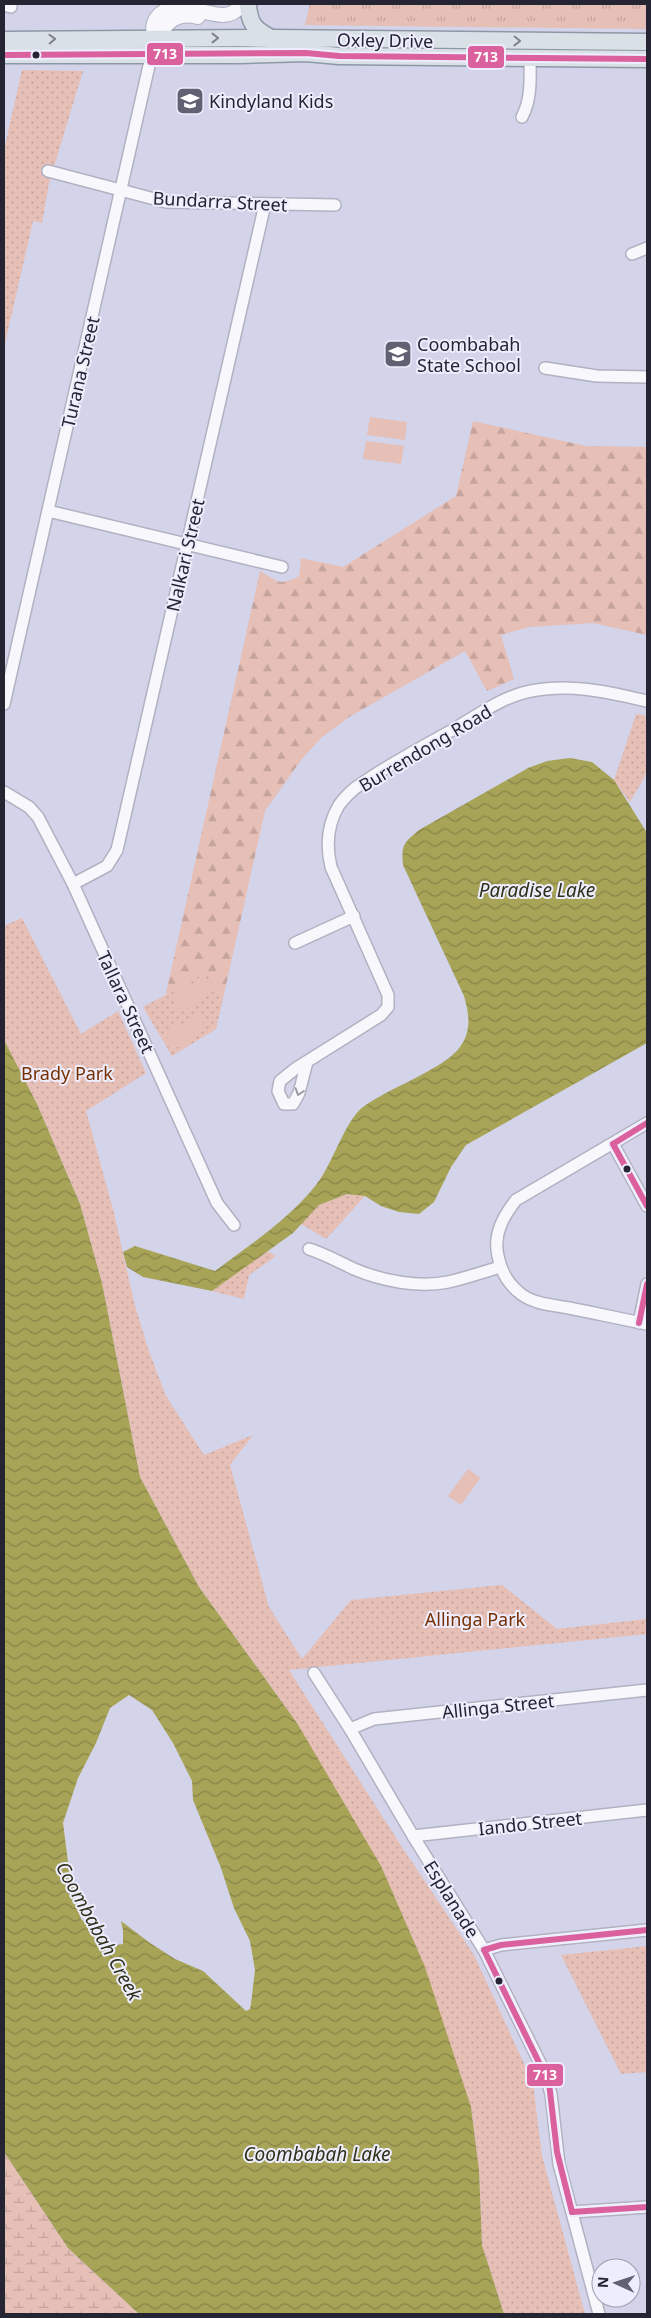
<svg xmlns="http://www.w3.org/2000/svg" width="651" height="2318" font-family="'Noto Sans',sans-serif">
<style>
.grass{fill:url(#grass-tufts)}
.forest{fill:url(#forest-firs)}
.wetland{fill:url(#wetland-marsh)}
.park{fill:url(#park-dots)}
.pitch{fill:#e6bfb6}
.water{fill:url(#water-waves);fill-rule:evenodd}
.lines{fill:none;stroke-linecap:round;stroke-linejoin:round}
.minor-casing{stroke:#b1b1c2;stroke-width:14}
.tertiary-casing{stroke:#b1b1c2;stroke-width:16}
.primary-casing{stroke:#8d98a6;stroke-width:19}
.minor{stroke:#f8f8fc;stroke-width:11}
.tertiary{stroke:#f8f8fc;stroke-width:14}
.primary{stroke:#dae1e6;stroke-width:16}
.bus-1-casing{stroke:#ededfe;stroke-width:10}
.bus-1{stroke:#da609e;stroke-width:6}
.oneway{stroke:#7f828c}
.oneway2{stroke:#9999a2}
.bus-dot{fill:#242433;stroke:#ededfe;stroke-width:2}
.labels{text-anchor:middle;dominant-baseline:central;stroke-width:4;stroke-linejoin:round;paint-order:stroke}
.street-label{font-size:18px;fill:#242433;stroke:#ededfe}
.poi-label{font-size:18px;fill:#242433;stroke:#ededfe;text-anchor:start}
.park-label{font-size:18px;fill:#772f00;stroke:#ededfe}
.water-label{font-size:19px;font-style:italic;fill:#302f18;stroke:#ededfe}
.line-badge{stroke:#ededfe;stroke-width:2}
.badge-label{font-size:14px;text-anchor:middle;font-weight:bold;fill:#fff}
</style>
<defs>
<pattern id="grass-tufts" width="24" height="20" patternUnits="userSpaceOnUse" patternTransform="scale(1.25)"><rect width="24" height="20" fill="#e6bfb6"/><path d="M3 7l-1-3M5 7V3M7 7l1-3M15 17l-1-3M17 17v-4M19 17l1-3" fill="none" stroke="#c5a49d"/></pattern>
<pattern id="forest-firs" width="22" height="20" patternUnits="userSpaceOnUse" patternTransform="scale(1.25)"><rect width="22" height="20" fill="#e6bfb6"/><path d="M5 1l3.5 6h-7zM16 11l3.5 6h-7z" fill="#c5a49d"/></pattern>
<pattern id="wetland-marsh" width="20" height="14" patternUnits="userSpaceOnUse" patternTransform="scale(1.25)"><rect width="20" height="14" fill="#e6bfb6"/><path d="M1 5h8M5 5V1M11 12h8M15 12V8" fill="none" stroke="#c5a49d"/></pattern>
<pattern id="park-dots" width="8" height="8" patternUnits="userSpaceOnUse" patternTransform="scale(1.25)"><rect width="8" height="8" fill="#e6bfb6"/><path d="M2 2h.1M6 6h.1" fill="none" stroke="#c5a49d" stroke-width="1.8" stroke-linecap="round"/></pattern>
<pattern id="water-waves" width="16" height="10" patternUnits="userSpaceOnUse" patternTransform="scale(1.25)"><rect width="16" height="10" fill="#a7a357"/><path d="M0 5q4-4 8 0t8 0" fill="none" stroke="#888549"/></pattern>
</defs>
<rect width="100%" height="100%" fill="#d3d3e9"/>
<polygon class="grass" points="310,4 647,4 647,29 305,25"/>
<path class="forest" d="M 473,421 L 586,446 L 647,447 L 647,635 L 593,623 L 529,627 L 501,635 L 514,679 L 487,691 L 465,651 L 349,717 L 321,738 L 301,760 L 265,811 L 224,994 L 167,995 L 166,993 L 260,571 C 277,581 279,587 299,576 L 301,561 L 300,558 L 343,567 L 456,496 Z"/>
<polygon class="wetland" points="4,2152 68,2248 139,2314 4,2314"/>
<g class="park">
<polygon points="22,70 83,71 49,183 42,223 33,221 4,348 4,150"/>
<polygon points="636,714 647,716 647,769 644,778 630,802 614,780"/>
<polygon points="22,918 81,1034 118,1011 146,1073 86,1111 114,1213 134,1302 148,1349 166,1396 204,1455 253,1435 230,1465 269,1607 302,1659 351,1600 502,1585 557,1629 647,1619 647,1634 289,1670 398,1841 474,1955 533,2083 542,2156 585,2314 504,2314 482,2245 479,2170 471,2107 297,1723 199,1587 140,1477 102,1283 80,1204 37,1104 4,1040 4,926"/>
<polygon points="206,973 219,994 224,994 216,1029 172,1056 143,1007"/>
<polygon points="347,1194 365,1196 326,1239 301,1224 319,1205"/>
<polygon points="267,1251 276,1256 249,1275 244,1299 212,1291"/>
<polygon points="647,1946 647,2072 621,2074 561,1955"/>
</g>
<g class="pitch">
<polygon points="370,417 407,422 405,440 367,435"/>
<polygon points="366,441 404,446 401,464 363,459"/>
<polygon points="203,977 213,992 180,1013 171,997"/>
<polygon points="198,1014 207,1029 174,1049 165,1034"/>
<polygon points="468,1469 480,1478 461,1505 448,1496"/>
</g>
<g class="water">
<path d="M 570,758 L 592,762 L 614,780 L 647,833 L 647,1043 L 466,1145 L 451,1167 L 434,1202 L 419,1214 L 399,1212 L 381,1206 L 365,1196 L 347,1194 L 319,1205 L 293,1233 L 212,1291 L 143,1277 L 127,1267 L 123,1252 L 135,1246 L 215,1271 C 251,1244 288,1220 316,1185 C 333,1164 344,1122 363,1107 C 388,1088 443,1070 460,1047 C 472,1031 469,1013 464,996 L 403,865 C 401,844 404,843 419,830 L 528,768 L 547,761 Z"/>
<path d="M 4,1040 L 37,1104 L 80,1204 L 102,1283 L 140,1477 L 199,1587 L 297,1723 L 381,1866 L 425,1967 L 471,2107 L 479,2170 L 482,2245 L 504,2314 L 139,2314 L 68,2248 L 4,2152 ZM 129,1695 L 152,1710 L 173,1743 L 192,1781 L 193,1800 L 221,1868 L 234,1908 L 250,1941 L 255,1970 L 251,2004 L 250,2009 L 246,2011 L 203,1971 L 175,1959 L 150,1943 L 121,1921 L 123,1930 L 123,1944 L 111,1946 L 81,1919 L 68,1862 L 63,1823 L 78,1778 L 96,1743 L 110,1708 Z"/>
</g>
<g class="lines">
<defs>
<g id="minor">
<polyline points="4,5 11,7"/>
<path d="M 522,117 C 532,98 530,78 530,58"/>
<polyline points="48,171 166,202 335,205"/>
<polyline points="632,254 647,248"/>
<polyline points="545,368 597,376 647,377"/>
<polyline points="48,511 282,567"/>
<polyline points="4,704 153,48"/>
<polyline points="4,792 29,807 38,817 73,884 217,1203 234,1225"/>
<polyline points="73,884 107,866 117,850 265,204"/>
<polyline points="295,943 354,916"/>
<path d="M 307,1062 L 299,1093 L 293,1104 L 284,1104 L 278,1091 L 280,1081 L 295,1069 L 381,1015 L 388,1007 L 388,995 L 331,867 C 326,846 327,825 339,805 C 345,797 353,789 361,784 C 391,763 424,746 456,728 C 479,714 504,696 531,691 C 571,683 608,692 647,701"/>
<path d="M 647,1123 L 516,1200 C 503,1217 493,1234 498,1256 C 501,1272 508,1284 521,1294 C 534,1304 553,1305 569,1308 C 595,1313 621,1319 647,1324"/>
<polyline points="613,1144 647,1206"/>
<path d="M 309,1249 C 325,1254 339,1262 354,1269 C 382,1281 419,1288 448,1282 C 466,1278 483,1272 500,1267"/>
<polyline points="639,1323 647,1284"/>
<polyline points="314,1673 350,1729 413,1836 484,1950 545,2073 551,2094 559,2164 599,2314"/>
<polyline points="350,1729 374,1719 647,1690"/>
<polyline points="413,1836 647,1810"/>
<polyline points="484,1950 501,1945 647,1930"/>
<polyline points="572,2212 647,2207"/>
</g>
<g id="tertiary">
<path d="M 155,39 C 152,29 152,22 160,14 C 178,0 202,14 223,15 C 232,15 238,10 243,4"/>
<path d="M 155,39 C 168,22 176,11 198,17"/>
</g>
<g id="primary">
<path d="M 248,4 C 249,23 254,29 271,38"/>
<polyline points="4,40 271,38 647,42"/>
<polyline points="4,55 239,55 306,53 339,56 647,59"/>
</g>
</defs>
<use href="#minor" class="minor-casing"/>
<use href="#tertiary" class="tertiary-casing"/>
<use href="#primary" class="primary-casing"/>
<use href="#minor" class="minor"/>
<use href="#tertiary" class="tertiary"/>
<use href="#primary" class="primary"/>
<defs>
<g id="bus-1">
<polyline points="4,55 306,53 339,56 647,59"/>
<polyline points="613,1144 647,1206"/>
<polyline points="613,1144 647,1123"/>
<polyline points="639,1323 647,1284"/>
<polyline points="484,1950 549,2083 557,2152 572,2212"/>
<polyline points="484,1950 501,1945 647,1930"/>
<polyline points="572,2212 647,2207"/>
</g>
</defs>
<use href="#bus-1" class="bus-1-casing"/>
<use href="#bus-1" class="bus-1"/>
</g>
<defs><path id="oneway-chevron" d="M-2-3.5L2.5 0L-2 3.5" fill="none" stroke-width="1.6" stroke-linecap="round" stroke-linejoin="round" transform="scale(1.25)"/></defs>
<g class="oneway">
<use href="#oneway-chevron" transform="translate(215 38)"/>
<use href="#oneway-chevron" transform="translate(52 39) rotate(-2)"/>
<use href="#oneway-chevron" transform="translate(517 41) rotate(1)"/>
</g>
<use class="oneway2" href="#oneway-chevron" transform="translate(299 1092) rotate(108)"/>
<defs>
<symbol id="school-square" viewBox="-11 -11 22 22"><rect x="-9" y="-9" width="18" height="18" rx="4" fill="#616173" stroke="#ededfe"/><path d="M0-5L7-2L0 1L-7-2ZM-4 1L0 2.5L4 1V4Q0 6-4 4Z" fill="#fff"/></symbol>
</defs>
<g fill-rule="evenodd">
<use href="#school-square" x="174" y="85" width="32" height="32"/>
<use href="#school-square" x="382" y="338" width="32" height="32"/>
</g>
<g class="bus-dot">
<circle cx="36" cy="55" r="4.5"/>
<circle cx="627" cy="1169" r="4.5"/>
<circle cx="499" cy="1981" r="4.5"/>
</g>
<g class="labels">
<g class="street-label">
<text transform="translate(385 40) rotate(1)">Oxley Drive</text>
<text transform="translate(220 201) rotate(3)">Bundarra Street</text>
<text transform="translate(80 372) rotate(-77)">Turana Street</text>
<text transform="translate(185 555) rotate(-77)">Nalkari Street</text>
<text transform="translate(425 748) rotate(-31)">Burrendong Road</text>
<text transform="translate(126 1002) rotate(65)">Tallara Street</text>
<text transform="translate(498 1706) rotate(-6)">Allinga Street</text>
<text transform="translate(530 1823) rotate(-6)">Iando Street</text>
<text transform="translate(452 1899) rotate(58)">Esplanade</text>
</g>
<g class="poi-label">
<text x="209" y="101">Kindyland Kids</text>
<text x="417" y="344">Coombabah<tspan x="417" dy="21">State School</tspan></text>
</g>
<g class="park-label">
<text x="67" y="1073">Brady Park</text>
<text x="475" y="1619">Allinga Park</text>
</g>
<g class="water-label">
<text x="537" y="890">Paradise Lake</text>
<text transform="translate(99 1931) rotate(61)">Coombabah Creek</text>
<text x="317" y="2154">Coombabah Lake</text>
</g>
</g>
<g class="line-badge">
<rect x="146" y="42" width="38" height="24" rx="5" fill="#da609e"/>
<rect x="467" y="45" width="38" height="24" rx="5" fill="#da609e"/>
<rect x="526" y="2063" width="38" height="24" rx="5" fill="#da609e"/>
</g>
<g class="badge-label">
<text x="165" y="59">713</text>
<text x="486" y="62">713</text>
<text x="545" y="2080">713</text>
</g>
<rect width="651" height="2318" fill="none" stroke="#242433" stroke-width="10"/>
<g transform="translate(616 2283) rotate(273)"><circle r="24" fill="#ededfe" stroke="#9d9dad"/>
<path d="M0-4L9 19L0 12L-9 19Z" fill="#616173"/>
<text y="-8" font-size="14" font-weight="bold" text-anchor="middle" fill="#242433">N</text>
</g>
</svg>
